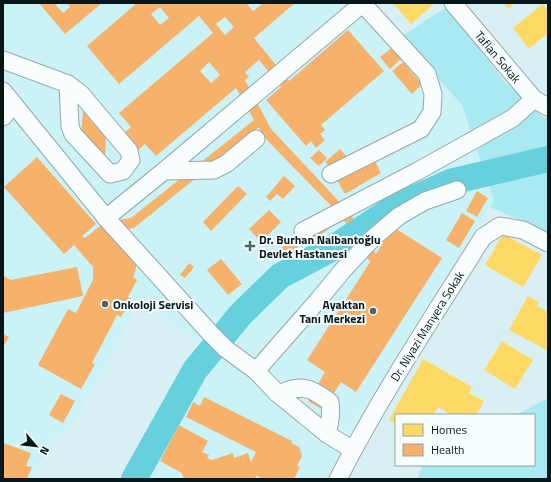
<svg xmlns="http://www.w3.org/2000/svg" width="551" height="482" font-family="'Titillium Web',sans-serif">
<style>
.built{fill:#caf2f7}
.green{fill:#a9e9f2}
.homes{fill:#ffd966}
.health{fill:#f6b26b;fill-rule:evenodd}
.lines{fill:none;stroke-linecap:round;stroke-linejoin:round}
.river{stroke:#67d0dd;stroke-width:26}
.minor-casing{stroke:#96a8aa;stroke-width:19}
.minor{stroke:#f9fdfd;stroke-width:17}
.poi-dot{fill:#506365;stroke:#f6feff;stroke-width:1.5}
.labels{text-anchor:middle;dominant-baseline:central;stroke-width:4;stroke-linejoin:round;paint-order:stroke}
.street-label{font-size:12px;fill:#071719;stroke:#f6feff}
.poi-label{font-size:12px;font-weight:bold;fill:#071719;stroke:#f6feff;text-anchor:start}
</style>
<rect width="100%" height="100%" fill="#d8f0f3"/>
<polygon class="built" points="3,3 371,3 462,105 494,200 359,415 326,479 127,479 202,348 141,299 69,433 54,434 33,479 3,479"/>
<g class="green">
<polygon points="448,6 504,81 544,118 548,118 548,233 490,207 494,200 462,105 401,37"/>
<polygon points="548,398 548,479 417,479 423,465 534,465 534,415 516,415"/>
</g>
<g class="homes">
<polygon points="393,3 432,3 434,4 411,24"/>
<polygon points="504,3 515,3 508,9"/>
<polygon points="543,4 548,11 548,33 529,49 513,28"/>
<polygon points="503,234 542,255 523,287 485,265"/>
<polygon points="528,296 539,302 537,306 548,312 548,351 509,330"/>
<polygon points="502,341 533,360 515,389 484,370"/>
<polygon points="423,359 472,387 469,393 484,401 476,415 452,415 438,407 434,415 396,415 396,424 389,420"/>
</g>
<g class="health">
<polygon points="39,3 54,3 63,13 70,7 67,3 102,3 65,34"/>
<path d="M 137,3 L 246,3 L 253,11 L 262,4 L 261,3 L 295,3 L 254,38 L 289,81 L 348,30 L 384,71 L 321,125 L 325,130 L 320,134 L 325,140 L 316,148 L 311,141 L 306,146 L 266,100 L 281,87 L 259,60 L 245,72 L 249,77 L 245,80 L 271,129 L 349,212 L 376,254 L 393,227 L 442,258 L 356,392 L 341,382 L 323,410 L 308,401 L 325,372 L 307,360 L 370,262 L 342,217 L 263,136 L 259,127 L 134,228 L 113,232 L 135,260 L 136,265 L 136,269 L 133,277 L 137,280 L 128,297 L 131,299 L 121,317 L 117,315 L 92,363 L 95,364 L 81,389 L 38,365 L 68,309 L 76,313 L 93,280 L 93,267 L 74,245 L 64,254 L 4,187 L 37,157 L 96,224 L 82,236 L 85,238 L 105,222 L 131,218 L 254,120 L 236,88 L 156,156 L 145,144 L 126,161 L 111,144 L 131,127 L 119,113 L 213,33 L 199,16 L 119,84 L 87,46 ZM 160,7 L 169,18 L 160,25 L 151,14 ZM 225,17 L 234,27 L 225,35 L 216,24 ZM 209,62 L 220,75 L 211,83 L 200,71 Z"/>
<polygon points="393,47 402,58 390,69 380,57"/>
<polygon points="403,62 422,84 412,94 392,71"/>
<polygon points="83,111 106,138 105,160 81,135"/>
<polygon points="340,149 346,156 332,169 325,162"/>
<polygon points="319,150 327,158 319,166 310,158"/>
<polygon points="374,159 381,173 345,194 337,180"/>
<polygon points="284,176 295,186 283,199 277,194 270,201 266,197"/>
<polygon points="238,186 247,194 211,231 203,222"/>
<polygon points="477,191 488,198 477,217 466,211"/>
<polygon points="269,210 281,222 261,242 249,229"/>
<polygon points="462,213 475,221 459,248 446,240"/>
<polygon points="325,223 329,229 302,247 298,241"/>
<polygon points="294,240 298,247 282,256 278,250"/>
<polygon points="221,259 242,284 228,295 207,270"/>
<polygon points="189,263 194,267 185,278 180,275"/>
<polygon points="77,267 83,296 3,313 3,276 11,280"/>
<polygon points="3,334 9,337 3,347"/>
<polygon points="61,394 75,401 63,423 49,415"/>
<polygon points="204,397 292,441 291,443 299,447 302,456 297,466 300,467 294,479 263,479 255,475 257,479 184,479 182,473 160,461 179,425 208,441 202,452 209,455 207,458 212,460 233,453 234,458 248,453 251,462 256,452 186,417 193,402 200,406"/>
<polygon points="3,443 31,453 26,466 32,467 27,479 7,479 3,478"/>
</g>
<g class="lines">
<polyline class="river" points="134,479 195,370 241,314 280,276 333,248 395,207 450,182 548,159"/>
<defs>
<g id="minor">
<polyline points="453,3 534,99 548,107"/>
<polyline points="3,60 68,84 81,94 129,151 131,160 123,171 110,174 73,134 70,126 68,84"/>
<polyline points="3,91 106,218 211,334 226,349 256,371 278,394 327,434 353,450"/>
<polyline points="3,117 13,104"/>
<polyline points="164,171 214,170 226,164 256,139"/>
<polyline points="331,174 421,129 432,112 433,94 427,74 362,3"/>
<polyline points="106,218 164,171 362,4"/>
<polyline points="303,231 416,172 513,118 534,99"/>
<polyline points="256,371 320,298 343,270 373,238 399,216 425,201 457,190"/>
<path d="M 278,394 C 287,391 297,386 307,389 C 314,390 324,398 330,402 C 332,413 330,423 327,434"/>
<path d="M 338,479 C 381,395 433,317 483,237 L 500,226 L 523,230 L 548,243"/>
</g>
</defs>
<use href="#minor" class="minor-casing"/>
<use href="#minor" class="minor"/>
</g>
<g class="poi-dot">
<path d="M248 240h4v4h4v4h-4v4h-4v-4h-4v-4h4z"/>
<circle cx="105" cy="304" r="4"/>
<circle cx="373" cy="311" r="4"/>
</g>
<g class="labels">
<g class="street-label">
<text transform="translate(498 57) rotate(50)">Taflan Sokak</text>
<text transform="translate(427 326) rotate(-58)">Dr. Niyazi Manyera Sokak</text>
</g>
<g class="poi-label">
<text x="259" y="239">Dr. Burhan Nalbantoğlu<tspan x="259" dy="14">Devlet Hastanesi</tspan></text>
<text x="113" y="304">Onkoloji Servisi</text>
<text x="365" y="304" text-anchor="end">Ayaktan<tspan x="365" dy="14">Tanı Merkezi</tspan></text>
</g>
</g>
<rect width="551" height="482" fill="none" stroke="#071719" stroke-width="8"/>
<rect x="395" y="414" width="140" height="52" fill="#f6feff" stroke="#96a2a3"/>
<rect x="403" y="424" width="20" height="12" fill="#ffd966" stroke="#96a2a3"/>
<text x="431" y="434" font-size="12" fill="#071719">Homes</text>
<rect x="403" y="444" width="20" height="12" fill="#f6b26b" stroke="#96a2a3"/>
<text x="431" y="454" font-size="12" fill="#071719">Health</text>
<g transform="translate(36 446) rotate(118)" stroke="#f6feff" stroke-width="3" paint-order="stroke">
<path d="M0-3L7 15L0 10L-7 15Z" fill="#071719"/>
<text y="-6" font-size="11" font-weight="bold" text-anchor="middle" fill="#071719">N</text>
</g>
</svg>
